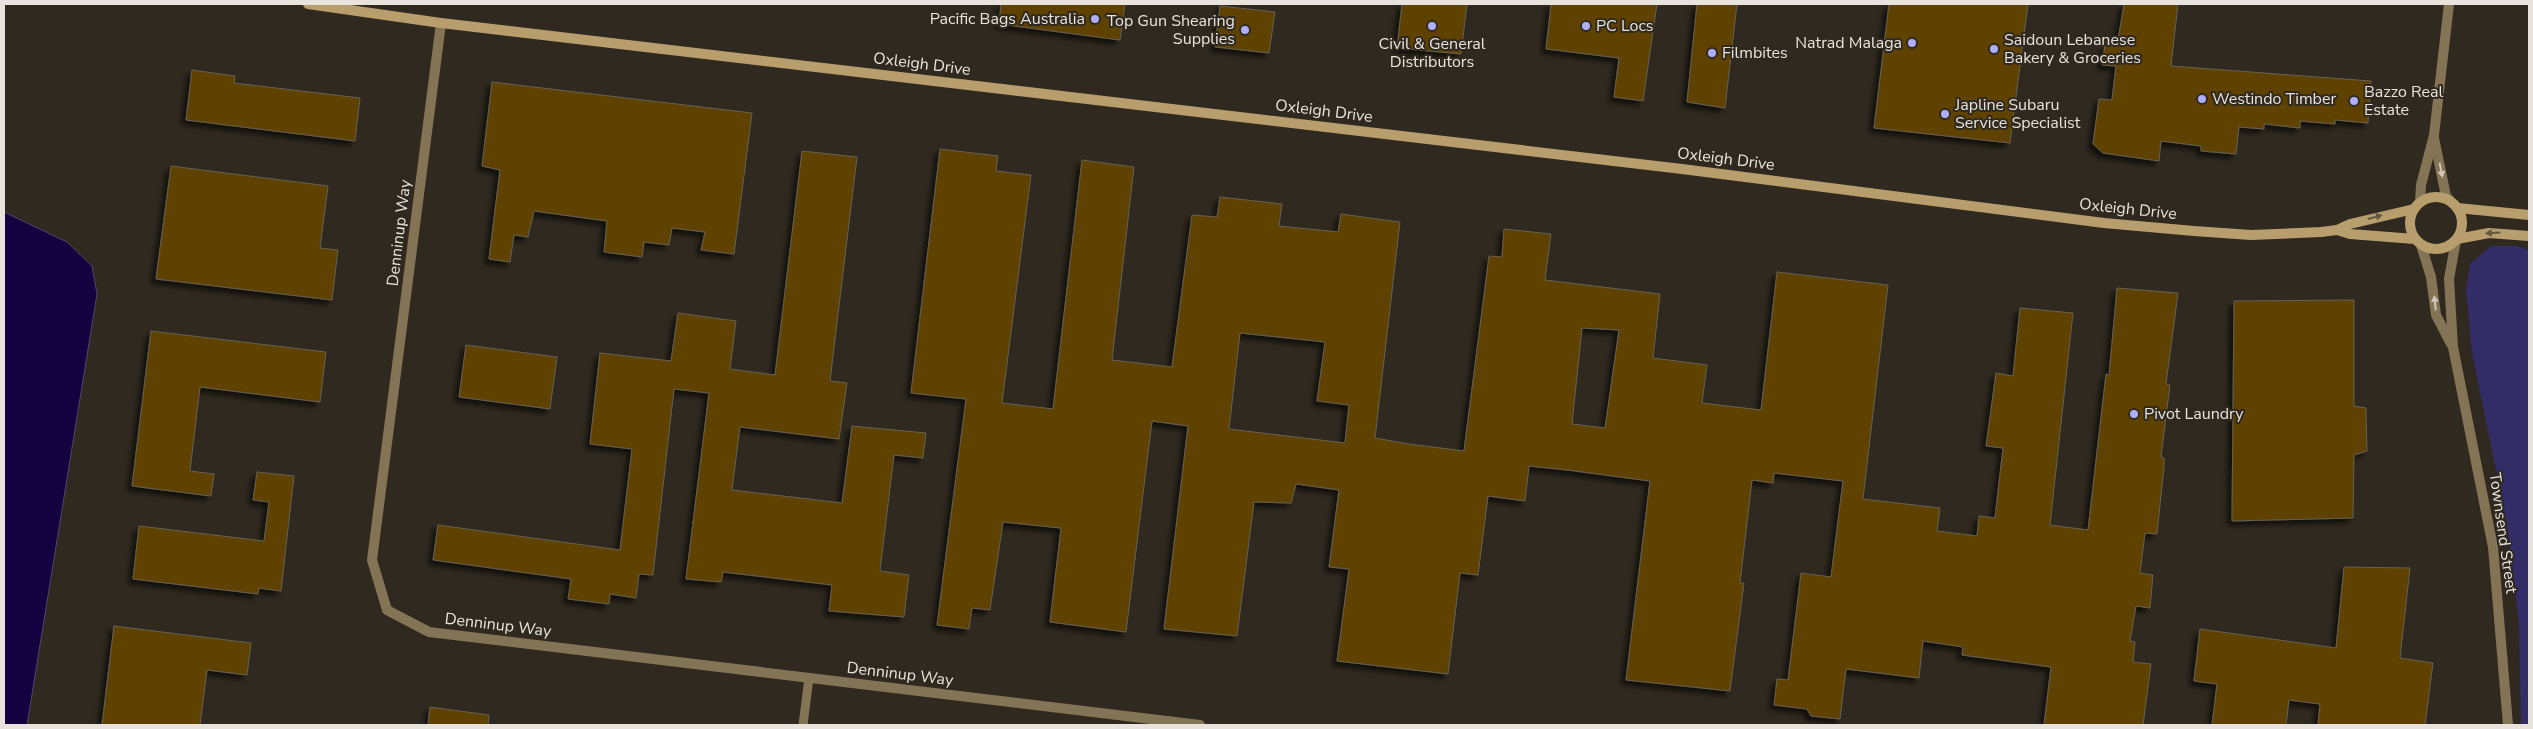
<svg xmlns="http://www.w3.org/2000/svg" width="2533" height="729" font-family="'Nunito Sans',sans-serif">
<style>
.green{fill:#332d67}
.water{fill:#13023f;stroke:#53466e}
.building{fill:#5e4300;stroke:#676054;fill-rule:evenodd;filter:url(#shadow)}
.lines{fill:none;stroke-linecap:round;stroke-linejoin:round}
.lane{stroke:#847456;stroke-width:9}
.street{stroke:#847456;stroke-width:10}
.secondary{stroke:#b89e6d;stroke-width:10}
.oneway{fill:#cfc8bb}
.oneway2{fill:#66583e}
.poi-dot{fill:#afaefa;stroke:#2f291f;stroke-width:2}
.labels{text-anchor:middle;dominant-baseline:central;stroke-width:4;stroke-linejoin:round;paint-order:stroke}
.poi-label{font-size:16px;fill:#e8e4dd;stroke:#2f291f;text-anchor:start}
.street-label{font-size:16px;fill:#e8e4dd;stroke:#2f291f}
</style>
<defs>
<filter id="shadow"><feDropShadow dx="-4.5" dy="4.5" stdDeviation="2.5" flood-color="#0009"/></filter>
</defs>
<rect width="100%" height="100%" fill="#2f291f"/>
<polygon class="green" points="2491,246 2517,246 2529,250 2529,725 2521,725 2519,624 2507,524 2472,353 2466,291 2470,264"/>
<polygon class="water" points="4,212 67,242 92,266 97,294 27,725 4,725"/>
<g class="building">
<polygon points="1001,4 1125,4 1120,40 999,24"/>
<polygon points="1402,4 1467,4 1461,54 1397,48"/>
<polygon points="1551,4 1657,4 1643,101 1614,97 1619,58 1546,49"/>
<polygon points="1697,4 1737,4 1725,108 1687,102"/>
<polygon points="1889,4 2028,4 2010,143 1874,128"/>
<polygon points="2124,4 2178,4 2171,66 2371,81 2368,123 2335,120 2335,124 2300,121 2300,128 2264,124 2264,129 2239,127 2236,154 2201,151 2201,146 2161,141 2159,161 2103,153 2093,144 2099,99 2112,100 2116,66 2102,65 2105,45 2117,46"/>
<polygon points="1220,6 1275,12 1269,53 1215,47"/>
<polygon points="192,70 235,76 234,83 360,98 355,141 186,120"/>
<polygon points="492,82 752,113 734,254 701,250 705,232 672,228 669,245 644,242 642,257 604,252 607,221 534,211 528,237 514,235 510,262 489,259 500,170 482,166"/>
<path d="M 940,149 L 998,156 L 996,171 L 1031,175 L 1002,403 L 1053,409 L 1082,160 L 1134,167 L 1112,360 L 1172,367 L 1192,215 L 1217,217 L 1220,197 L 1282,204 L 1279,226 L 1338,232 L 1341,214 L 1400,222 L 1375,438 L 1409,444 L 1464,451 L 1489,256 L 1502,257 L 1504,229 L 1551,234 L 1545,280 L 1660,294 L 1653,358 L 1707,365 L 1702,403 L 1761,410 L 1777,272 L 1888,285 L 1863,499 L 1940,508 L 1937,531 L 1977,536 L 1979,516 L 1995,518 L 2003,448 L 1986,446 L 1996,373 L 2013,376 L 2020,308 L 2073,313 L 2050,525 L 2088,530 L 2106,374 L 2109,375 L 2117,288 L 2178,293 L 2166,384 L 2170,385 L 2161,457 L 2164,458 L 2164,467 L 2157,534 L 2145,533 L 2140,573 L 2153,575 L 2150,608 L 2136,606 L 2130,641 L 2135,642 L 2133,662 L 2151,664 L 2143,725 L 2044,725 L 2051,667 L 1962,655 L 1963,647 L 1923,641 L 1919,678 L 1846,669 L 1840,719 L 1811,716 L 1807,709 L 1774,705 L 1777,679 L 1788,680 L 1801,573 L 1831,577 L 1843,481 L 1774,473 L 1773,483 L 1752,480 L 1740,583 L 1744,583 L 1730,691 L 1626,680 L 1650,481 L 1567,470 L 1529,466 L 1525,501 L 1488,496 L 1478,575 L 1460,573 L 1448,674 L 1337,661 L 1349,569 L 1329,567 L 1339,490 L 1296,484 L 1291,503 L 1254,502 L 1237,636 L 1164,629 L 1188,426 L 1152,421 L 1126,632 L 1050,622 L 1061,528 L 1003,522 L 990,610 L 972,608 L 969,629 L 937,625 L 966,399 L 911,393 ZM 1582,328 L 1619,330 L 1605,428 L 1572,424 ZM 1240,333 L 1325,342 L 1317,401 L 1349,405 L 1345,443 L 1229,429 Z"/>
<polygon points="802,151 857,157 830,381 847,383 839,439 740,427 732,490 842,503 852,426 926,433 923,458 894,455 880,571 909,575 904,617 829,611 832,585 723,572 721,582 686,579 709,393 674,389 653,575 639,574 636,598 610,594 609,604 568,599 571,579 433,560 438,525 620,550 632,449 590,444 600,353 671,361 678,313 736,321 730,369 775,375"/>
<polygon points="171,166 328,186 320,248 338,250 332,300 156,279"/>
<polygon points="2354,300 2354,406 2366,408 2367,451 2354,455 2353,518 2232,521 2234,301"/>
<polygon points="151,331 326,352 320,402 200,387 190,471 214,474 211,496 132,486"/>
<polygon points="466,345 557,357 550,409 459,397"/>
<polygon points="257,472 294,476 281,591 259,588 258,594 133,579 139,526 264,541 269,502 253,500"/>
<polygon points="2344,567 2410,568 2400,658 2433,663 2425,725 2318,725 2320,704 2289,700 2286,725 2212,725 2217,684 2194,681 2200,629 2336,648"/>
<polygon points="114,626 251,643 247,675 207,670 200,725 102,725"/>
<polygon points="430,707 489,715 488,725 428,725"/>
</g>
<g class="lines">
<polyline class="lane" points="803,725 809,678"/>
<g class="street">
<polyline points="441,23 372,560 387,610 429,632 1200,725"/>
<polyline points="2434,138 2446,196 2453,204"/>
<polyline points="2420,202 2421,185 2434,135 2449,4"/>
<polyline points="2456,240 2449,279 2453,347 2493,547 2508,725"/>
<polyline points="2421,245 2431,277 2436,315 2451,344"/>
</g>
<g class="secondary">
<polyline points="308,4 441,23 1682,169 2104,223 2194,231 2251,235 2321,232 2337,230 2350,224 2414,209"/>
<circle cx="2436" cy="223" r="26"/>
<polyline points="2457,208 2529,215"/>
<polyline points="2337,230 2350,234 2415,239"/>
<polyline points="2457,239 2489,233 2529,236"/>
</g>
</g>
<defs><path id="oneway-solid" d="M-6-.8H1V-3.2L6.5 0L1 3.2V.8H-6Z" transform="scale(1.25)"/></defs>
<g class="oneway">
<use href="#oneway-solid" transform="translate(2441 170) rotate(79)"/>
<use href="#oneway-solid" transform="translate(2435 303) rotate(-96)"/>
</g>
<g class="oneway2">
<use href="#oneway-solid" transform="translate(2375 217) rotate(-15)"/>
<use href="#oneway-solid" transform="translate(2493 233) rotate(177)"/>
</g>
<g class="poi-dot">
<circle cx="1095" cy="19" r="5"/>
<circle cx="1432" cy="26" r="5"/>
<circle cx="1586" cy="26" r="5"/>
<circle cx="1245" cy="30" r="5"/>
<circle cx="1912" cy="43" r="5"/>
<circle cx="1994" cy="49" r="5"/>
<circle cx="1712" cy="53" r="5"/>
<circle cx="2202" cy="99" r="5"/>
<circle cx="2354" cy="101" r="5"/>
<circle cx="1945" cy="114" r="5"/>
<circle cx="2134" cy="414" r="5"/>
</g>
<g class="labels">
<g class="poi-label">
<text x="1085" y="19" text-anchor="end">Pacific Bags Australia</text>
<text x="1235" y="21" text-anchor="end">Top Gun Shearing<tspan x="1235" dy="18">Supplies</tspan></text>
<text x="1596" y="26">PC Locs</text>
<text x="2004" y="40">Saidoun Lebanese<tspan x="2004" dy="18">Bakery &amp; Groceries</tspan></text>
<text x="1902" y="43" text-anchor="end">Natrad Malaga</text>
<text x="1432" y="44" text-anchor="middle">Civil &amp; General<tspan x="1432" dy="18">Distributors</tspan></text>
<text x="1722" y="53">Filmbites</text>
<text x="2364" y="92">Bazzo Real<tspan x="2364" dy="18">Estate</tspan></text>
<text x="2212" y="99">Westindo Timber</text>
<text x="1955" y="105">Japline Subaru<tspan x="1955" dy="18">Service Specialist</tspan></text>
<text x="2144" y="414">Pivot Laundry</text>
</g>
<g class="street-label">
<text transform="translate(922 64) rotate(7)">Oxleigh Drive</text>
<text transform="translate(1324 111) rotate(7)">Oxleigh Drive</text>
<text transform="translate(1726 159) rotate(7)">Oxleigh Drive</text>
<text transform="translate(2128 209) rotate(6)">Oxleigh Drive</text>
<text transform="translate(399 233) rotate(-83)">Denninup Way</text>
<text transform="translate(2503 533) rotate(82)">Townsend Street</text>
<text transform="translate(498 625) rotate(7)">Denninup Way</text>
<text transform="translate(900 674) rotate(7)">Denninup Way</text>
</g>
</g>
<rect width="2533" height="729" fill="none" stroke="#e8e4dd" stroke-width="10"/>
</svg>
